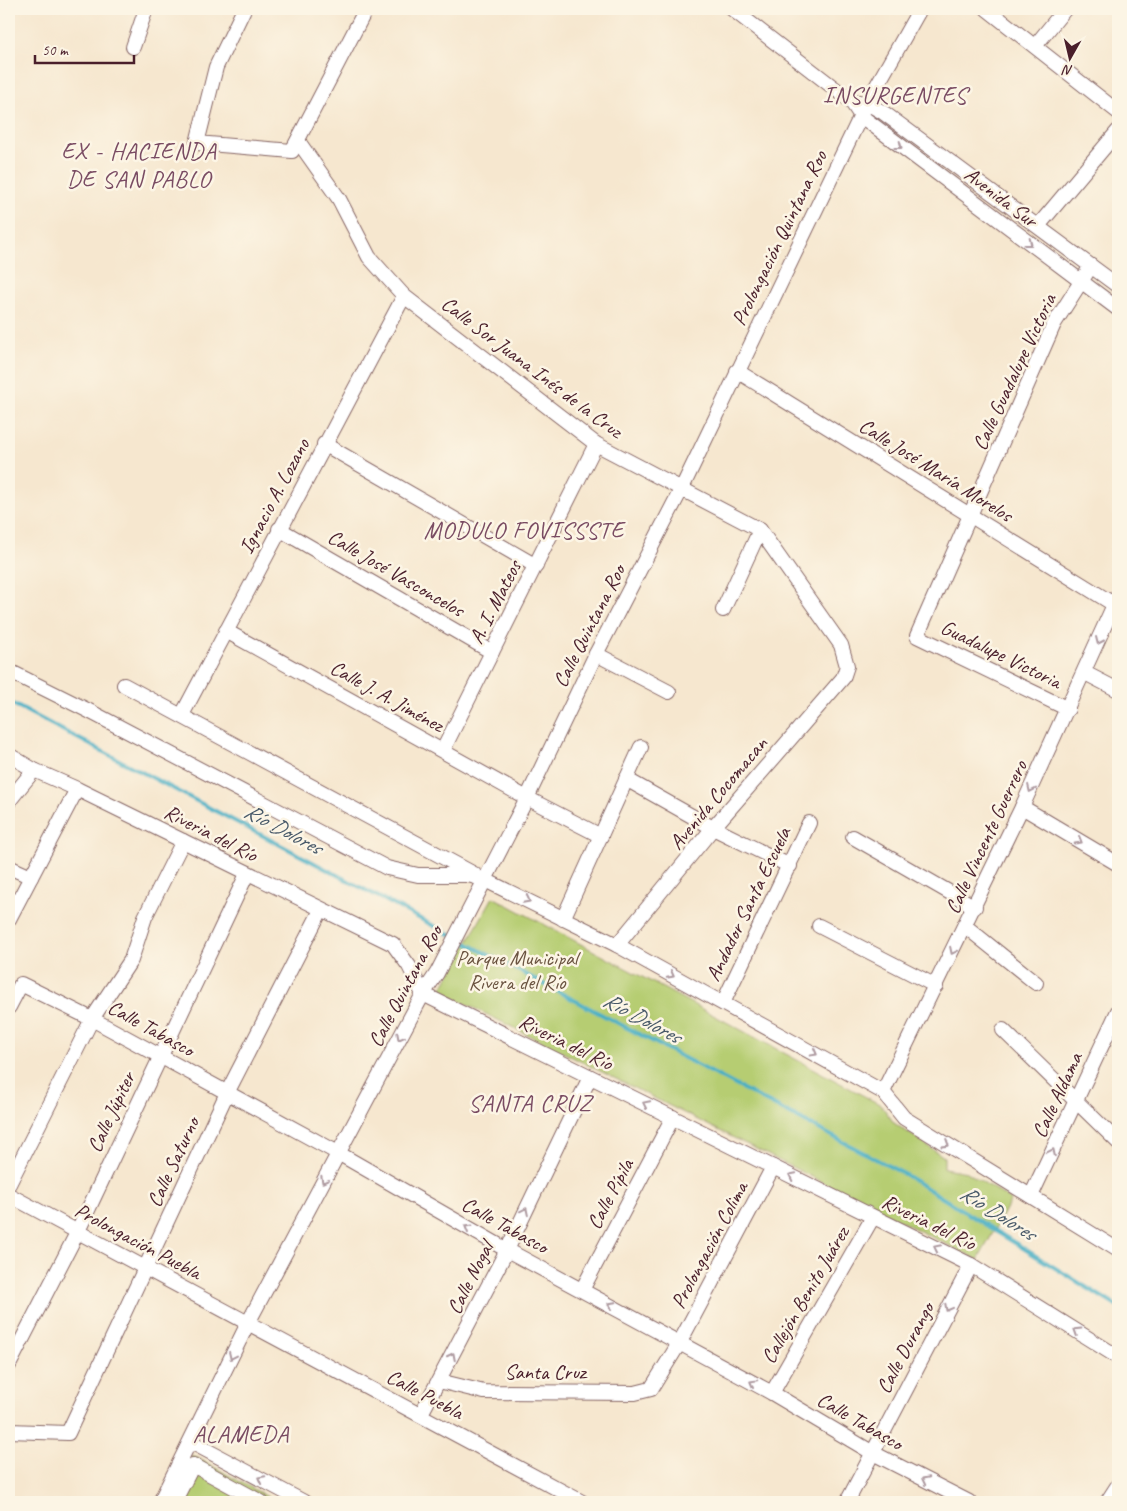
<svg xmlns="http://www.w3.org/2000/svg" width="1127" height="1511" font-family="Caveat,sans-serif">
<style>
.green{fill:#b6cd72;stroke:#80764e}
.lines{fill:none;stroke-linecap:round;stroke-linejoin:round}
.stream{stroke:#46afc5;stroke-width:4}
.minor-casing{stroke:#866564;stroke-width:16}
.minor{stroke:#fff;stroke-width:14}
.oneway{stroke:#ae9aa0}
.labels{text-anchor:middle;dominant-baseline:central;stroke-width:5;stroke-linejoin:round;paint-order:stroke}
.street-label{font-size:21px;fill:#4a1f2b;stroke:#fcf5e5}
.park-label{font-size:21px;fill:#6a5340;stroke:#fcf5e5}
.water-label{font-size:22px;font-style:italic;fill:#485969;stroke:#fcf5e5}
.quarter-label{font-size:24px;letter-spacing:1px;fill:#7a4c63;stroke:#fcf5e5}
</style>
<rect width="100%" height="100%" fill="#fcf5e5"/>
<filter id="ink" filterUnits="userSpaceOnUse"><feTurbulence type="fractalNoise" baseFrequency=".02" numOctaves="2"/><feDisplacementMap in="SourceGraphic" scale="10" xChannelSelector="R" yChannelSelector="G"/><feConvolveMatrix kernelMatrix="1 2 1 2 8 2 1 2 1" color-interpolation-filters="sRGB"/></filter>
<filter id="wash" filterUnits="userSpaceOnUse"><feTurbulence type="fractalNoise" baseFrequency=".0096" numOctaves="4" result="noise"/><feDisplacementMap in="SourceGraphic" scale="20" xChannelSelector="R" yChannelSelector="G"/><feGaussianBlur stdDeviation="1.12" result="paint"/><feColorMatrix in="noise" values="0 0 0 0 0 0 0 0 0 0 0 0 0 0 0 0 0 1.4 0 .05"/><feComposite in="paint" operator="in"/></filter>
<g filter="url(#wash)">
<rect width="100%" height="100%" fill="#f6e7cf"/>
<g class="green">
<polygon points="493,897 881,1105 894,1123 944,1157 944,1168 967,1172 1011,1200 978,1260 440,991"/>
<polygon points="192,1455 277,1502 167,1502"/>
</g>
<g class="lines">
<polyline class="stream" points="9,702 904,1174 1118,1307"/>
</g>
</g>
<g filter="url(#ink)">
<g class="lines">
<defs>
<g id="minor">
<polyline points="244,9 216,67 197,143 292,151 366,9"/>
<polyline points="732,9 851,101 861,116 1118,309"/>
<polyline points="987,9 1118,112"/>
<polyline points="1035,46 1065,9"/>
<polyline points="133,47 146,9"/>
<polyline points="858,102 867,103 884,113 1118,286"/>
<polyline points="298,141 339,199 369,257 404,296 596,444 760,530 841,645 847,666 843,678 713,828 617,945"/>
<polyline points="1038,226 1118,131"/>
<polyline points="737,371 1115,605"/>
<polyline points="324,444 536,566"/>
<polyline points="279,529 492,652"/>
<polyline points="723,610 760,530"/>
<polyline points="226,631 527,798 601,836"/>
<polyline points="596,654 669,692"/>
<polyline points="9,671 89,711 387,868 418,875 468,875 483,879 617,945 883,1092 904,1118 1118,1250"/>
<polyline points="1085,673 1118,690"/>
<polyline points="124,685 474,874"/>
<polyline points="1068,709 917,636 1054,324 1091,266"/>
<polyline points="182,715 404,296"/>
<polyline points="443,750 596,444"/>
<polyline points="9,755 34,770 77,789 393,944 409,966 423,994 971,1265 1118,1357"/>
<polyline points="626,779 713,828 790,866"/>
<polyline points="9,801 34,770"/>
<polyline points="1022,807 1118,864"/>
<polyline points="853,837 975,907"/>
<polyline points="9,867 31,877"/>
<polyline points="9,919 77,789"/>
<polyline points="563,919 641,747"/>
<polyline points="819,926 936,986"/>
<polyline points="965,926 1036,983"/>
<polyline points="723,1003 809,823"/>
<polyline points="9,1007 21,984 92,1019 338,1153 507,1250 772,1393 873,1453 969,1502"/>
<polyline points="1003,1030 1118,1142"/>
<polyline points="883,1092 1022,807 1118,596"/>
<polyline points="9,1184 92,1019 131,960 145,917 183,841"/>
<polyline points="9,1195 582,1502"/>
<polyline points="1031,1196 1118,1011"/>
<polyline points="582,1290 673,1117"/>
<polyline points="9,1365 78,1231 247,874"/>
<polyline points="439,1381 484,1392 635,1393 651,1389 680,1342 773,1167"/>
<polyline points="772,1393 873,1217"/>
<polyline points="421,1414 507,1250 590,1077"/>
<polyline points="9,1431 68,1433 227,1093 321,910"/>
<polyline points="191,1442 304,1502"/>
<polyline points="160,1502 248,1323 423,994 437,973 527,798 596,654 682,488 867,103 920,9"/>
<polyline points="174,1502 193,1465 261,1502"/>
<polyline points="847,1502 971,1265"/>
<polyline points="1107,1502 1118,1485"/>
</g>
</defs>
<use href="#minor" class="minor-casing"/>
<use href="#minor" class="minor"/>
</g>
<defs><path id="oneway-chevron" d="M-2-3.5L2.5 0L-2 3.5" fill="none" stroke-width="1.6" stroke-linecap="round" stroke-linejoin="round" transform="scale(1.25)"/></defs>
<g class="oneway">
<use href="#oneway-chevron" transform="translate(899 146) rotate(37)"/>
<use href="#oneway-chevron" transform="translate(1029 243) rotate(37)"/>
<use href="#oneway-chevron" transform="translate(1099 641) rotate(114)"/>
<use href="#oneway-chevron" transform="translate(1031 789) rotate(115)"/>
<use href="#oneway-chevron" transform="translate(1079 841) rotate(30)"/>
<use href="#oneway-chevron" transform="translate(527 900) rotate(27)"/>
<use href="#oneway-chevron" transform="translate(953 951) rotate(116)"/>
<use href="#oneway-chevron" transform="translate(671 975) rotate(28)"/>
<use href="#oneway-chevron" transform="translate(400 1037) rotate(118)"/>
<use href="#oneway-chevron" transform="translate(814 1053) rotate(29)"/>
<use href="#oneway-chevron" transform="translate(646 1104) rotate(-154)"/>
<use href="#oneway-chevron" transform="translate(946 1144) rotate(32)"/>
<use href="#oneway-chevron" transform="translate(1052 1152) rotate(-64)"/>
<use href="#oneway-chevron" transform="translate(792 1176) rotate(-154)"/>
<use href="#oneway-chevron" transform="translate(324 1180) rotate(118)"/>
<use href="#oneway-chevron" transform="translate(525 1211) rotate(-64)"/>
<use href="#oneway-chevron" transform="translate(468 1228) rotate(-150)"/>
<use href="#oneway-chevron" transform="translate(937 1248) rotate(-154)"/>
<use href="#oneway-chevron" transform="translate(611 1305) rotate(-152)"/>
<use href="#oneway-chevron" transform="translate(948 1308) rotate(118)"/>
<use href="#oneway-chevron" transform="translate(1077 1331) rotate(-148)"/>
<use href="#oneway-chevron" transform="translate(232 1356) rotate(115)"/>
<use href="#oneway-chevron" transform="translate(452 1356) rotate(-63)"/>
<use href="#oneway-chevron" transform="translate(753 1383) rotate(-151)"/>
<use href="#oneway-chevron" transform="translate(261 1479) rotate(-152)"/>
<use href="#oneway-chevron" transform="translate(925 1480) rotate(-153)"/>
</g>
</g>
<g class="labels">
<g class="street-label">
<text transform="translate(1001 197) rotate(37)">Avenida Sur</text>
<text transform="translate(779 238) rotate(-64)">Prolongación Quintana Roo</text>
<text transform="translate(532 367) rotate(37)">Calle Sor Juana Inés de la Cruz</text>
<text transform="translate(1014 372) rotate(-65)">Calle Guadalupe Victoria</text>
<text transform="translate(936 470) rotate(32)">Calle José María Morelos</text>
<text transform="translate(274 496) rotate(-62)">Ignacio A. Lozano</text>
<text transform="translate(396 573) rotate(30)">Calle José Vasconcelos</text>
<text transform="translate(495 602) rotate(-63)">A. I. Mateos</text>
<text transform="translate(589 626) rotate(-63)">Calle Quintana Roo</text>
<text transform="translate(1001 654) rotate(26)">Guadalupe Victoria</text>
<text transform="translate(387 696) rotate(29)">Calle J. A. Jiménez</text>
<text transform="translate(718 793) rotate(-50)">Avenida Cocomacan</text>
<text transform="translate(211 833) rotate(27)">Riveria del Río</text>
<text transform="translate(986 837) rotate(-65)">Calle Vincente Guerrero</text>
<text transform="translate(748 904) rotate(-64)">Andador Santa Escuela</text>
<text transform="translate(405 986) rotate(-62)">Calle Quintana Roo</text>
<text transform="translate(151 1028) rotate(29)">Calle Tabasco</text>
<text transform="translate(566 1042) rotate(26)">Riveria del Río</text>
<text transform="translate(1057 1095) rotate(-65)">Calle Aldama</text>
<text transform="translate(111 1112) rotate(-65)">Calle Júpiter</text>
<text transform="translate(173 1162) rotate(-65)">Calle Saturno</text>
<text transform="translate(610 1194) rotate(-62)">Calle Pípila</text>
<text transform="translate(929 1222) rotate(26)">Riveria del Río</text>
<text transform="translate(505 1225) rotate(29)">Calle Tabasco</text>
<text transform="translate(138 1241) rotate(28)">Prolongación Puebla</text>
<text transform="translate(709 1245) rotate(-62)">Prolongación Colima</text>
<text transform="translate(470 1278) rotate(-63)">Calle Nogal</text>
<text transform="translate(805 1295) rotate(-60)">Callejón Benito Juárez</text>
<text transform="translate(905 1348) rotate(-62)">Calle Durango</text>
<text x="545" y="1372">Santa Cruz</text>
<text transform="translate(425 1394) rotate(28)">Calle Puebla</text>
<text transform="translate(860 1421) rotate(30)">Calle Tabasco</text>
</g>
<g class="park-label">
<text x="517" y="958">Parque Municipal<tspan x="517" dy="24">Rivera del Río</tspan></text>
</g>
<g class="water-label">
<text transform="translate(283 829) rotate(28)">Río Dolores</text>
<text transform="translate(642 1018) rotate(28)">Río Dolores</text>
<text transform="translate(998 1213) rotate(32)">Río Dolores</text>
</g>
<g class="quarter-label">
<text x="895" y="95">INSURGENTES</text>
<text x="139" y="151">EX - HACIENDA<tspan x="139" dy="28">DE SAN PABLO</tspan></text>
<text x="524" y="530">MODULO FOVISSSTE</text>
<text x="530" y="1103">SANTA CRUZ</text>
<text x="241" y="1434">ALAMEDA</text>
</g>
</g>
<rect width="1127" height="1511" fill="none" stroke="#fcf5e5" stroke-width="30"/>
<g transform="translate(1070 58) rotate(188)" stroke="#fcf5e5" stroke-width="4" paint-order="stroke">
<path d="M0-4L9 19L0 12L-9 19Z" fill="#4a1f2b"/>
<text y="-8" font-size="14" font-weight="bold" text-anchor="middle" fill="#4a1f2b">N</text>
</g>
<path d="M35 55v8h99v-8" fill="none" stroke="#4a1f2b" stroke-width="2.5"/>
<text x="42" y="55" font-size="15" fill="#4a1f2b" stroke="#fcf5e5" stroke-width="4" paint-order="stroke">50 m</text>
</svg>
